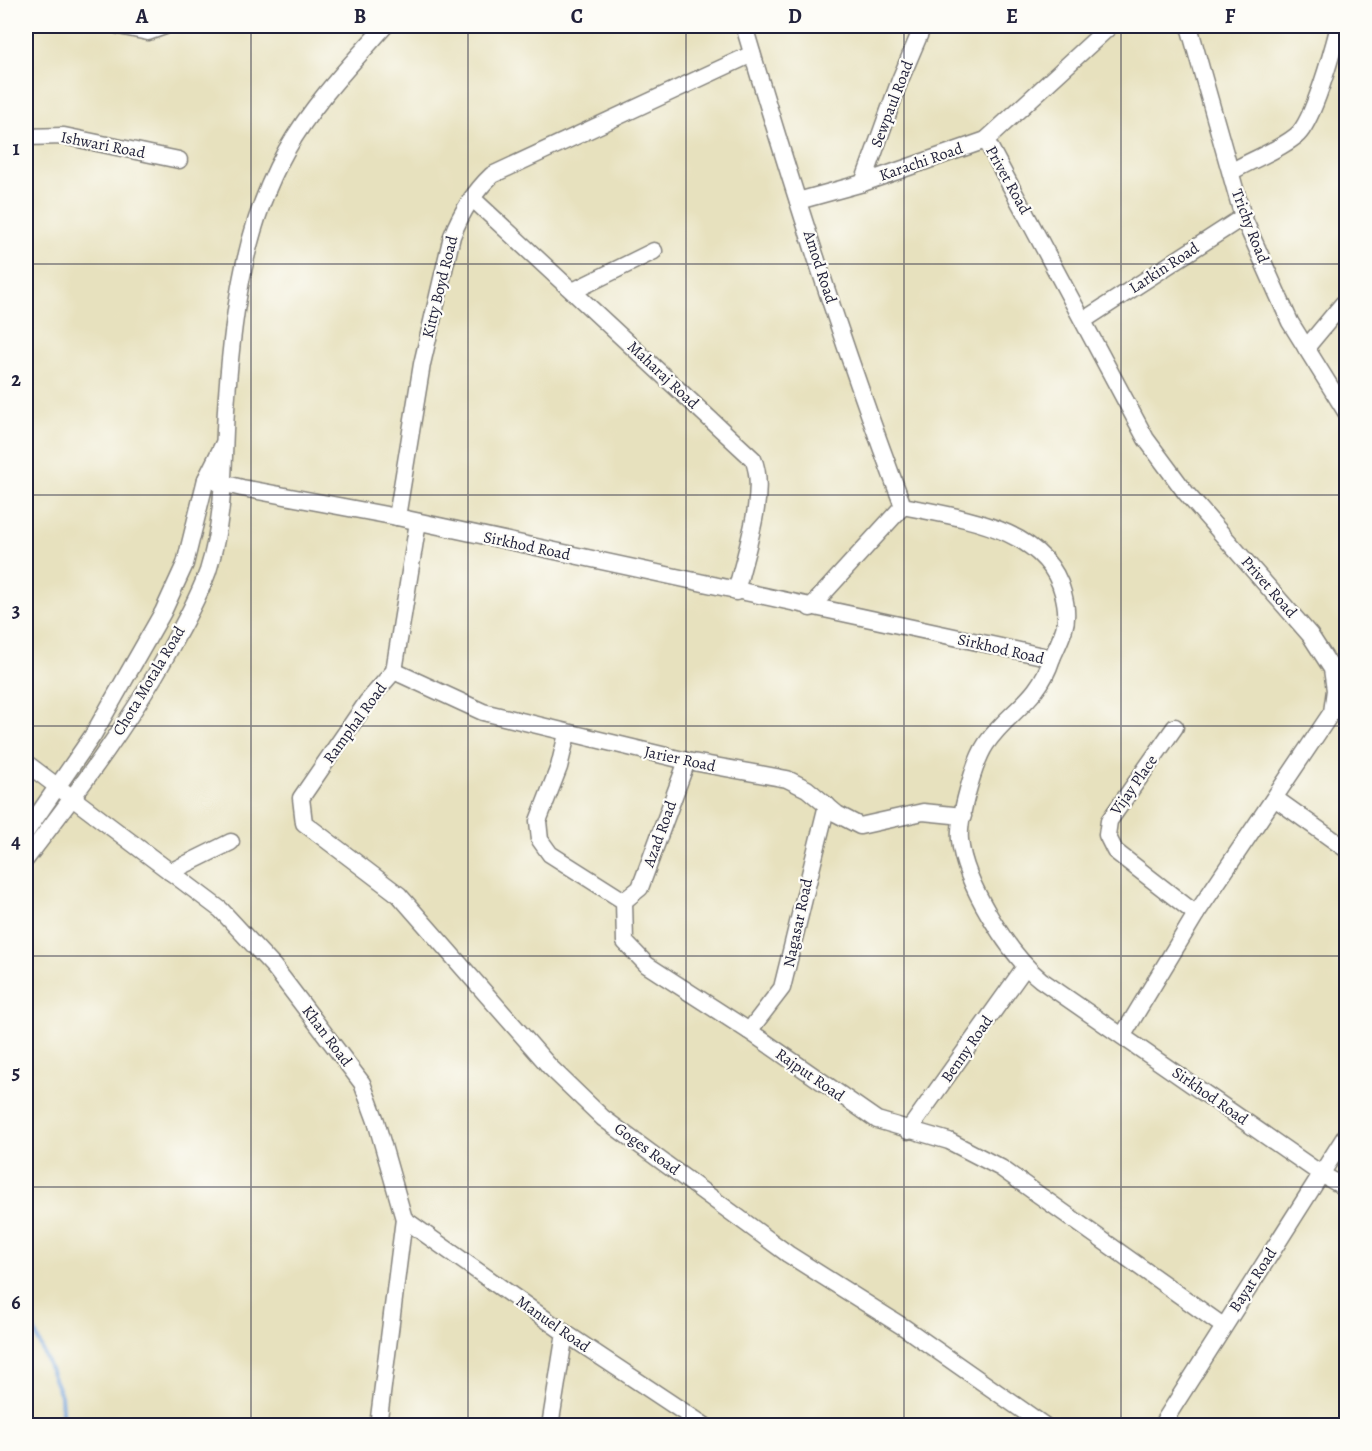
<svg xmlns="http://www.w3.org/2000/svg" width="1372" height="1451" font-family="Alegreya,serif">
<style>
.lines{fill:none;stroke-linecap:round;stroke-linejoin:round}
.stream{stroke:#71a2db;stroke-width:4}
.minor-casing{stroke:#84827c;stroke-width:19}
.minor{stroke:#fff;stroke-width:16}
.grid{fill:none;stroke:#22223b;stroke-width:1.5;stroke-opacity:0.55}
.labels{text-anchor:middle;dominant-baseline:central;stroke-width:4.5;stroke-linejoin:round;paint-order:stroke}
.street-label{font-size:16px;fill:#22223b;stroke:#fdfcf7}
.neatline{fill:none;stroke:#22223b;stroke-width:2}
.grid-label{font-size:20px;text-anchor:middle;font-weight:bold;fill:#22223b}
</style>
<rect width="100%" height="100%" fill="#fdfcf7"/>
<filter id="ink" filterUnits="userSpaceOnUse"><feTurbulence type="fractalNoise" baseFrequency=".0167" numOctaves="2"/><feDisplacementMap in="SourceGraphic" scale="12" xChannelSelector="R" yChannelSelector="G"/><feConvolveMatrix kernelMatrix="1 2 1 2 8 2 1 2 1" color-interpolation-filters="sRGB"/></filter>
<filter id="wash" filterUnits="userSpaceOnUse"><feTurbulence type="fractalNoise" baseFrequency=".008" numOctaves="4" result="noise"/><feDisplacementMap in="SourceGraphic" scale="24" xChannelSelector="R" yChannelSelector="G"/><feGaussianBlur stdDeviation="1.35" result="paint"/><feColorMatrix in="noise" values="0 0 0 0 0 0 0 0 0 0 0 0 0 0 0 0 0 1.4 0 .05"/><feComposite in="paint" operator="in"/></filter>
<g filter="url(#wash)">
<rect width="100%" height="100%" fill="#e7e1be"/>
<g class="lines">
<polyline class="stream" points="26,1316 32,1325 61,1396 63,1426"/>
</g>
</g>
<g filter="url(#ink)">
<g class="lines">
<defs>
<g id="minor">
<polyline points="119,26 148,32 165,26"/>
<path d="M 744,26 C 792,187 843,349 903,506 L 810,608"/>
<polyline points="1189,26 1243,217 1290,322 1346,412"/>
<polyline points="26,137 64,136 179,160"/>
<polyline points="986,140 1146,439 1186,493 1310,635 1332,669 1335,690 1332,712 1196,914 1123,1035"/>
<path d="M 1231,172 C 1252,159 1276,152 1296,136 C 1313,123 1333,49 1339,26"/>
<polyline points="863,183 900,80 923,26"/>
<path d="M 472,198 L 753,459 C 768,491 744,557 736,592"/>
<polyline points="798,201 863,183 986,140 1110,26"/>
<polyline points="573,291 654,251"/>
<polyline points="1084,320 1243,217"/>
<polyline points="1306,348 1346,300"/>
<path d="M 206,479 L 242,488 L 397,517 L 1052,658 C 1038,702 1009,710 986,744 C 974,762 958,819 960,840 C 964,882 1008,954 1041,980 L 1321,1174 L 1346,1188"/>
<path d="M 903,506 C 960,518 1046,527 1063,593 C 1066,604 1068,617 1064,629 C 1061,639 1056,649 1052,658"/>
<path d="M 397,517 L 422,364 L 452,236 C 461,213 474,192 492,175 L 752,54"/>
<polyline points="418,522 394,671 367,702 301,798 304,823 399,895 550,1067 603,1118 788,1254 905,1328 1045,1426"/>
<polyline points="394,671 483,712 687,761 787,779 807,789 837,814 860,826 923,812 963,816"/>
<polyline points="1175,727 1109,821 1107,835 1115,851 1196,914"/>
<polyline points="567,734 559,767 538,821 540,840 550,854 624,901 625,942 647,965 749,1031 877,1120 949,1141 1001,1168 1223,1326"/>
<polyline points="26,763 221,910 274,967 362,1083 376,1121 404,1219 378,1426"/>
<polyline points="1276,799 1346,849"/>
<polyline points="26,832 93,735 163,612 185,564 206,479 223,445"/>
<path d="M 26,859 C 81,787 136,715 178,634 C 189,614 200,593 208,571 C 227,510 222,457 227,395 C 233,312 245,224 286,151 C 312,105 350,65 385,26"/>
<polyline points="170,872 231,842"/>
<polyline points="624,901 640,888 687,761"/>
<polyline points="749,1031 782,988 827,805"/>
<polyline points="908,1131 1025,967"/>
<polyline points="404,1219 565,1333 705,1426"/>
<polyline points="550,1426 565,1333"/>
<polyline points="1161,1426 1346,1135"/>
</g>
</defs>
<use href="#minor" class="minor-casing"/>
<use href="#minor" class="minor"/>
</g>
</g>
<path class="grid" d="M 251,26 L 251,1426M 468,26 L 468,1426M 686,26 L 686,1426M 904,26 L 904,1426M 1121,26 L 1121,1426M 26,264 L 1346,264M 26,495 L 1346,495M 26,726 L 1346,726M 26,956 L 1346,956M 26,1187 L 1346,1187"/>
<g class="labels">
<g class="street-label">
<text transform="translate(892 104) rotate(-69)">Sewpaul Road</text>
<text transform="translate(103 145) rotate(11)">Ishwari Road</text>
<text transform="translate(921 162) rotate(-19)">Karachi Road</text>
<text transform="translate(1008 180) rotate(61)">Privet Road</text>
<text transform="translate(1250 226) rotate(69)">Trichy Road</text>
<text transform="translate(820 267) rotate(72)">Amod Road</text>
<text transform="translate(1164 268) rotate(-33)">Larkin Road</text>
<text transform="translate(440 287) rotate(-76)">Kitty Boyd Road</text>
<text transform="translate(663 375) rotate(43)">Maharaj Road</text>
<text transform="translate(527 546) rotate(12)">Sirkhod Road</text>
<text transform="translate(1269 587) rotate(49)">Privet Road</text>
<text transform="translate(1001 649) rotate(13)">Sirkhod Road</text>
<text transform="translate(149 681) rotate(-59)">Chota Motala Road</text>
<text transform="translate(355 723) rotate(-54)">Ramphal Road</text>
<text transform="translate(680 759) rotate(12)">Jarier Road</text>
<text transform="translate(1134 785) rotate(-55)">Vijay Place</text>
<text transform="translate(660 834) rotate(-70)">Azad Road</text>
<text transform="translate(798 923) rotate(-78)">Nagasar Road</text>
<text transform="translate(327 1036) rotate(53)">Khan Road</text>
<text transform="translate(967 1049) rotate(-55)">Benny Road</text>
<text transform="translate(810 1075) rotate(35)">Rajput Road</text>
<text transform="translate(1210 1096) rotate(35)">Sirkhod Road</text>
<text transform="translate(647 1149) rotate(36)">Goges Road</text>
<text transform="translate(1253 1280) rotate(-57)">Bayat Road</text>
<text transform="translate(553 1324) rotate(35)">Manuel Road</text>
</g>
</g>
<rect width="1372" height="1451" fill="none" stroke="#fdfcf7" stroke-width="66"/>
<rect x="33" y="33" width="1306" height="1385" class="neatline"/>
<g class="grid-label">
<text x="142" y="23">A</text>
<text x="360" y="23">B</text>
<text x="577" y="23">C</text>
<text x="795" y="23">D</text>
<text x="1012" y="23">E</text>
<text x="1230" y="23">F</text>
<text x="16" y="155">1</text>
<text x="16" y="386">2</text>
<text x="16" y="617">3</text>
<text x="16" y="848">4</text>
<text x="16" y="1079">5</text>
<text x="16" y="1309">6</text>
</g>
</svg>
